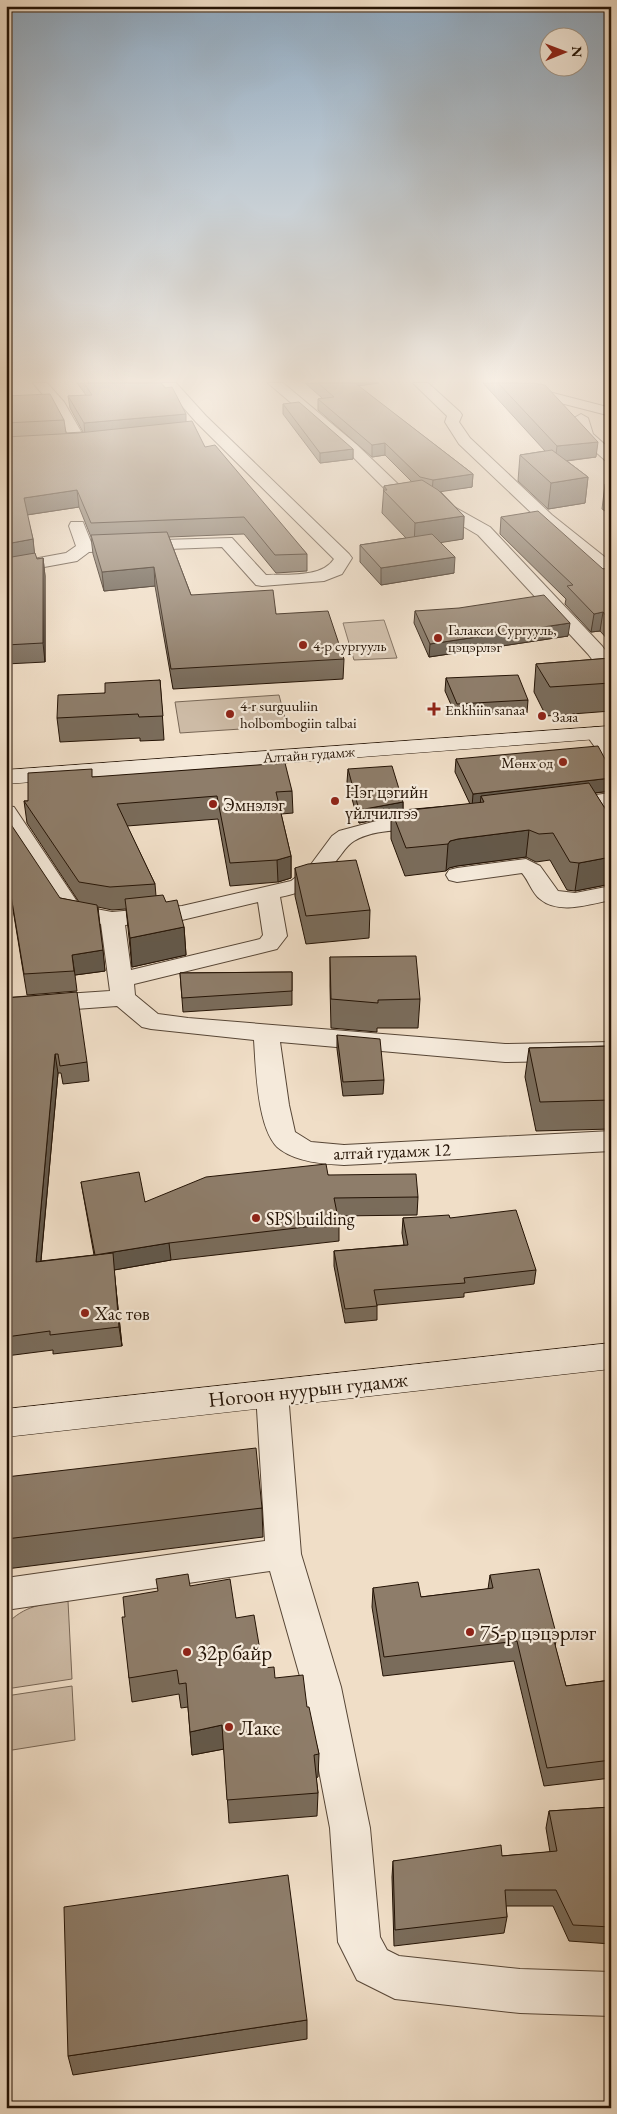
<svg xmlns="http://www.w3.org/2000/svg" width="617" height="2114" font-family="'EB Garamond',serif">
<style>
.green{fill:#cdbba6;stroke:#786756}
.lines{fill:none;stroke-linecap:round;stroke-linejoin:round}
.street-casing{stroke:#574636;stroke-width:2}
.secondary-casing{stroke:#241305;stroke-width:1}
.street{fill:#f5eadb;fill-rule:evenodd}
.secondary{fill:#f5eadb;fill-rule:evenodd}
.wall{fill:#7a6c5b;stroke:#241305}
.shaded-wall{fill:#63584a;stroke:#241305}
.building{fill:#8e7d6a;stroke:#241305}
.poi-dot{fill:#8f2418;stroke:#f5eadb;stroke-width:2}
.labels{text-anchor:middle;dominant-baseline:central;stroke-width:4.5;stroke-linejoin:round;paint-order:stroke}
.far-poi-label{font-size:15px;fill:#241305;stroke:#f5eadb;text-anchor:start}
.far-street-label{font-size:15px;fill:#241305;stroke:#f5eadb}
.poi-label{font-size:18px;fill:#241305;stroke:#f5eadb;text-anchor:start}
.street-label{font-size:18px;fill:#241305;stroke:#f5eadb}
.near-street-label{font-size:21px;fill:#241305;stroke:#f5eadb}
.near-poi-label{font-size:21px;fill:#241305;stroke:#f5eadb;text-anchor:start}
</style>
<rect width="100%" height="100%" fill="#f0dec7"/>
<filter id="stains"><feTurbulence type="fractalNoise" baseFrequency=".004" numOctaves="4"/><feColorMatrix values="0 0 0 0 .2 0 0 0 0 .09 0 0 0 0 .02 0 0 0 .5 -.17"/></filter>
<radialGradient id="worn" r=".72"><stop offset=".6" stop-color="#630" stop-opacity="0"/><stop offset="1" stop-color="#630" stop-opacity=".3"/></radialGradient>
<g class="green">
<polygon points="384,620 397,658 354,660 343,623"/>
<polygon points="279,695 287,726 180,733 175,702"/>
<path d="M 68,1601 L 72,1679 L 6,1689 L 6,1625 C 24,1605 43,1604 68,1601 Z"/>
<polygon points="72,1686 75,1740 6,1751 6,1696"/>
</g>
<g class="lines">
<defs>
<g id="street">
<polygon points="33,383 47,383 64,402 87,442 84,445 74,445 51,404"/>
<path d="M 162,383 L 176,383 L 206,416 L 349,554 L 352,558 L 342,574 L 324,581 L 262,586 L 256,585 L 222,547 L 89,552 L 77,561 L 6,574 L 6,564 L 66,553 L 76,546 L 69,526 L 71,522 L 83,522 L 91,542 L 232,538 L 266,575 C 287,574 322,578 334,559 L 196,422 Z"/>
<polygon points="268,383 283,383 356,444 400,486 429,493 490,527 602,646 611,658 611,677 604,675 588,654 478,535 417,499 388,492 346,450"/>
<polygon points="413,383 428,383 460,412 462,415 459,422 470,438 552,515 611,562 611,576 605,575 540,521 459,444 445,422 447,416"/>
<polygon points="492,383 514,383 611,408 611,416 494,386"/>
<polygon points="581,414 588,418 593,434 611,450 611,463 606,461 581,439 574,418"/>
<polygon points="595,727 602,729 611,741 611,762 604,760 585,733 588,729"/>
<polygon points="611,793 611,805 564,811 556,810 553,805 556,800"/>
<path d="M 6,806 L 14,807 L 80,906 L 112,912 L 182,906 L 291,881 L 309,867 L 332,836 L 339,831 L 380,820 L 426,814 L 434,816 L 437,821 L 434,826 C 409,832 377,827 354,841 C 346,846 342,854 336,861 C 319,886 309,891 280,897 L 287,936 L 277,949 L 134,984 L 135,995 L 158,1014 L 188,1018 L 505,1044 L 611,1042 L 611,1060 L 505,1062 L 280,1042 L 289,1105 L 295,1132 L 311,1142 L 344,1145 L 611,1131 L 611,1151 L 344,1165 C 323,1164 298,1162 281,1150 C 257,1134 256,1067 254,1040 L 151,1029 L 142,1027 L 117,1006 L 6,1014 L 6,998 L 110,991 L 101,924 L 64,917 L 6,829 ZM 258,902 L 263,935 L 260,939 L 131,970 L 125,925 L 182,920 Z"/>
<path d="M 526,859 L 540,866 L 558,891 L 575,893 L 611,886 L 611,900 C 590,904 559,915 540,899 C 532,893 529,881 522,873 L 457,882 L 449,880 L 446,875 L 449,870 L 457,868 Z"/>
<polygon points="272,1380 283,1384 288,1393 301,1554 341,1687 370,1828 380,1937 387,1950 399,1956 520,1969 611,1972 611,2016 520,2013 395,1999 357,1980 338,1942 330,1828 303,1687 270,1571 6,1610 6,1578 265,1541 256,1393 261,1384"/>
</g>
<g id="secondary">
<polygon points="611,726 611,738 6,784 6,770"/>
<polygon points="611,1343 611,1369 6,1437 6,1409"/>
</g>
</defs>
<use href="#street" class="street-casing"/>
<use href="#secondary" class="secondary-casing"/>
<use href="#street" class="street"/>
<use href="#secondary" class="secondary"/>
</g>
<g class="wall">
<polygon points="77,383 161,383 186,422 205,447 307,554 307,571 276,573 244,534 169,537 191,595 276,614 344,659 343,679 173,689 155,586 104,591 93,554 91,537 79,507 27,515 33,539 34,553 37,559 43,558 45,576 45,662 6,664 6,396 64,420 66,433 83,432 70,408 68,396 86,395"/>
<polygon points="305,383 379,383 358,386 473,474 472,487 440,491 464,516 463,539 440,542 454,573 381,585 360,562 360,545 406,538 382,513 384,486 412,482 385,455 372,457 318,410 318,399 322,398"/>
<polygon points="483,383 498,383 596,457 567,461 588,477 585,503 548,509 518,481 520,455 545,451"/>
<polygon points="283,404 353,449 353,459 320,463 283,414"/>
<polygon points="611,483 611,515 602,509 605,484"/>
<polygon points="501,517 603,569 611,568 611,643 600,631 591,632 565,604 566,599 500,534"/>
<polygon points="415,611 568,636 429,657 414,623"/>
<polygon points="611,658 611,711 546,716 534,692 536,664"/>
<polygon points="446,678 528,700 527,713 456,716 445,691"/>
<polygon points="160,680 164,740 140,741 140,738 60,742 57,718 105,693"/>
<polygon points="456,759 611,791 595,793 611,818 611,884 575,891 567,890 550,860 536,862 526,857 457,866 449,868 446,871 405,876 391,839 391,817 359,823 347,782 348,769 403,802 403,810 470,804 455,772"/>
<polygon points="93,777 292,791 293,813 281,814 291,856 291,878 278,882 230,886 218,819 127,826 155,884 156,896 166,902 184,927 186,955 132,967 126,909 112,910 98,907 105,971 75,975 77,991 27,995 6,867 60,898 79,902 27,823 24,801 28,801"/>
<polygon points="295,868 370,910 369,938 306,944 295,896"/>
<polygon points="330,957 420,999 418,1028 377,1028 377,1032 331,1028 330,986"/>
<polygon points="292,972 292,1005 183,1012 180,973"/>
<polygon points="6,998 87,1062 89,1081 63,1084 61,1073 58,1073 41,1261 94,1255 84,1199 81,1182 145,1202 328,1175 418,1197 417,1215 338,1216 339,1223 339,1241 171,1260 114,1270 122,1346 53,1354 53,1350 6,1356"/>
<polygon points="337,1035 384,1080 383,1094 343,1096 337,1049"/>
<polygon points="611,1046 611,1129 536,1131 525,1077 529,1048"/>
<polygon points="403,1218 450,1218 536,1270 534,1284 464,1293 464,1297 377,1305 377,1320 345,1323 334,1266 334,1251 404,1245 402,1233"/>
<polygon points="6,1477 262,1508 263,1537 6,1569"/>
<polygon points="490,1575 557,1637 555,1646 566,1686 611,1680 611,1778 544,1786 514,1661 383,1676 372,1607 373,1588 421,1597 488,1589"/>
<polygon points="190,1586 236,1618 263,1668 275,1678 307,1707 319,1754 318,1777 316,1778 318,1793 317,1816 229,1823 224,1749 192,1755 188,1707 181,1708 179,1694 132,1702 129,1678 125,1617"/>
<polygon points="611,1807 611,1944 569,1941 553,1906 506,1906 507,1917 504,1933 394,1946 392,1877 393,1861 502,1856 550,1852 546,1828 549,1811"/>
<polygon points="307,2020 307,2039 73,2075 68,2056"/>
</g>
<g class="shaded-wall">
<polygon points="346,383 379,383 346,387"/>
<polygon points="186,414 186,425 85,435 84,423"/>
<polygon points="598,442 596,457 555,462 557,446"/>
<polygon points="385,443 385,455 372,457 372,445"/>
<polygon points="353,449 353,459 320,463 320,453"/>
<polygon points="473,474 472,487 432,493 433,480"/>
<polygon points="588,477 585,503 548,509 551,483"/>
<polygon points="77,490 79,507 26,515 24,498"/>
<polygon points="464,516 463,539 414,547 415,523"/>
<polygon points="33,539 35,557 6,562 6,544"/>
<polygon points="455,557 454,573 381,585 381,568"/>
<polygon points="43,558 45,576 45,662 43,643"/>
<polygon points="154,567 155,586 104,591 102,572"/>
<polygon points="603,612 600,631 591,632 594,614"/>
<polygon points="570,623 568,636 429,657 430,644"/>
<polygon points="6,701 8,713 7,752 6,746"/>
<polygon points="611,778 611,791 484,806 484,802 481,796 480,806 472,807 473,794"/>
<polygon points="403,802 403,815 392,812 391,817 359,823 359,810"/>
<polygon points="529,830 526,857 457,866 449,868 446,871 448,844 450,841 458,839"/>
<polygon points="291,856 291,878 278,882 277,860"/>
<polygon points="611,857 611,884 575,891 579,863"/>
<polygon points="184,927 186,955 132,967 130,938"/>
<polygon points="103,950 105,971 75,975 72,955"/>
<polygon points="55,1054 58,1073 39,1281 36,1262"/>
<polygon points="169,1243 171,1260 114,1270 122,1346 119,1327 95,1255"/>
<polygon points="222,1725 224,1749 192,1755 190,1732"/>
</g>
<g class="building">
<polygon points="84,383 161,383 165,388 172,387 186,414 84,423 68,396 92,395"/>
<polygon points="318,383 355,383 473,474 433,480 420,477 385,443 372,445 318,399 334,397"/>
<polygon points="498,383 533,383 545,385 598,442 557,446"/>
<polygon points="50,394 64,420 6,423 6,396"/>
<polygon points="299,402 353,449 320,453 283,404"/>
<polygon points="192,421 205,447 215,445 307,554 275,555 244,517 91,523 77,490 24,498 33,539 6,544 6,437 78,433"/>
<polygon points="552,450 588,477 551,483 520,455"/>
<polygon points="422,480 438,490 464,516 415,523 383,490 387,490 384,486"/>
<polygon points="611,483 611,488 605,484"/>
<polygon points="538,511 603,569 611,568 611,622 603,612 594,614 567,586 573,585 501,517"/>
<polygon points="167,532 191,595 273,590 276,614 328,611 344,659 171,669 154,567 102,572 91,535"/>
<polygon points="432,534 455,557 381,568 360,545"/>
<polygon points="35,553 37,559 43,558 43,643 6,645 6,558"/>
<polygon points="544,595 570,623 430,644 415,611 459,608"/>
<polygon points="611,658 611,683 550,687 536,664"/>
<polygon points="518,675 528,700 457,704 446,678"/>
<polygon points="160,680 163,716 139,717 138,714 57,718 58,695 105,693 105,683"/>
<polygon points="598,746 611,770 611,778 473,794 456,759"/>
<polygon points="285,763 292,791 276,792 291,856 277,860 230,863 217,796 117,804 155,884 110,887 79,882 24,801 28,801 28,773 92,769 92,777"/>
<polygon points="392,766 403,802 359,810 348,769"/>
<polygon points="589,783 611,818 611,857 579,863 570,862 553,833 539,834 529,830 458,839 450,841 448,844 406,848 392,812 484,802 481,796"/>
<polygon points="6,817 60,898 97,905 103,950 72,955 74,971 24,974 6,865"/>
<polygon points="356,860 370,910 306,916 295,868 308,864"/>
<polygon points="163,895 166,902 177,900 184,927 130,938 125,899"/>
<polygon points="416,956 420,999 378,1000 378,1003 331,999 330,957"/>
<polygon points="292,972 292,991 182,998 180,973"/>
<polygon points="77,992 87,1062 60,1066 58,1054 55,1054 36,1262 113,1253 119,1327 50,1335 50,1331 6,1337 6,998"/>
<polygon points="337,1035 380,1039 384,1080 343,1082"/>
<polygon points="611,1046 611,1100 540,1102 529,1048"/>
<polygon points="326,1164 328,1175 416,1174 418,1197 334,1198 339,1223 169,1243 95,1255 81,1182 139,1172 145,1202 206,1177"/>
<polygon points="516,1210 536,1270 464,1278 465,1283 374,1290 377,1306 345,1309 334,1251 408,1245 403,1218 449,1215 450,1218"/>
<polygon points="256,1448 262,1508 6,1539 6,1477"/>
<polygon points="539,1569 557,1637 553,1637 566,1686 611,1680 611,1760 547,1768 517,1641 384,1657 373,1588 418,1582 421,1597 493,1588 490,1575"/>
<polygon points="188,1574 190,1586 230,1579 236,1618 254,1615 263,1668 274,1667 275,1678 303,1675 307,1707 309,1707 319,1754 314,1755 318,1793 227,1800 222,1725 190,1732 186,1683 179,1684 177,1670 129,1678 122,1617 125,1617 123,1597 158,1591 156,1579"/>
<polygon points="611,1807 611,1927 573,1925 556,1890 505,1890 507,1917 395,1930 393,1861 501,1845 502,1856 557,1851 549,1811"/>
<polygon points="288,1875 307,2020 68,2056 64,1907"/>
</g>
<linearGradient id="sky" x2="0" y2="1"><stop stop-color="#8fa9c0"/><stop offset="0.56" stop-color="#f8f0e6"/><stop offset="1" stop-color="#f8f0e6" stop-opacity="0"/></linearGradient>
<rect width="617" height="679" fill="url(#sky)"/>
<g class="poi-dot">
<circle cx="438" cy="638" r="5"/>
<circle cx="303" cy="645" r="5"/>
<path d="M431.5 701.5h5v5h5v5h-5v5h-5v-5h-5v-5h5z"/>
<circle cx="230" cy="714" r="5"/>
<circle cx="542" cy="716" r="5"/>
<circle cx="563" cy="762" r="5"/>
<circle cx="335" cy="801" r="5"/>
<circle cx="213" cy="804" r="5"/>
<circle cx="256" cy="1218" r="5"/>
<circle cx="85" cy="1313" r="5"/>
<circle cx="470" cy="1632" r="5"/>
<circle cx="187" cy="1652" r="5"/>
<circle cx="229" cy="1727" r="5"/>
</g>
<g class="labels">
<g class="far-poi-label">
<text x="448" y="629">Галакси Сургууль,<tspan x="448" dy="17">цэцэрлэг</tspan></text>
<text x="313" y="645">4-р сургууль</text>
<text x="240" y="705">4-r surguuliin<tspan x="240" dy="17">holbombogiin talbai</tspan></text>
<text x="445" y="709">Enkhiin sanaa</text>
<text x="552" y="716">Заяа</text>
<text x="553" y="762" text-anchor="end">Мөнх од</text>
</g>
<g class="far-street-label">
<text transform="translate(309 754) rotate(-4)">Алтайн гудамж</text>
</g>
<g class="poi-label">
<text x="345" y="791">Нэг цэгийн<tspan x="345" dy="21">үйлчилгээ</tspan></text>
<text x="223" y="804">Эмнэлэг</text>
<text x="266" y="1218">SPS building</text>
<text x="95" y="1313">Хас төв</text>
</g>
<g class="street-label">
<text transform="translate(392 1151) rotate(-2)">алтай гудамж 12</text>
</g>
<g class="near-street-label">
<text transform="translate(308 1389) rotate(-6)">Ногоон нуурын гудамж</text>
</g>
<g class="near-poi-label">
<text x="480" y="1632">75-р цэцэрлэг</text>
<text x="197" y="1652">32р байр</text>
<text x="239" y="1727">Лакс</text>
</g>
</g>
<rect width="617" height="2114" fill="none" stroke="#f0dec7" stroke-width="25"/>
<rect x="8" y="8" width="602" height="2099" fill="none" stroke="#241305" stroke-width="2.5"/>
<rect x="12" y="12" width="592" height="2089" fill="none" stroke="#241305"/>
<g transform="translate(564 52) rotate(89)"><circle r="24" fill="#f5eadb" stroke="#a19485"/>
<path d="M0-4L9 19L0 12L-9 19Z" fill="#8f2418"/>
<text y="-8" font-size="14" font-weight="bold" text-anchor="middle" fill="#241305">N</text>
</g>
<rect width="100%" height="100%" filter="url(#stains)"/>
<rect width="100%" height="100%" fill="url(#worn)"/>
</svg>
